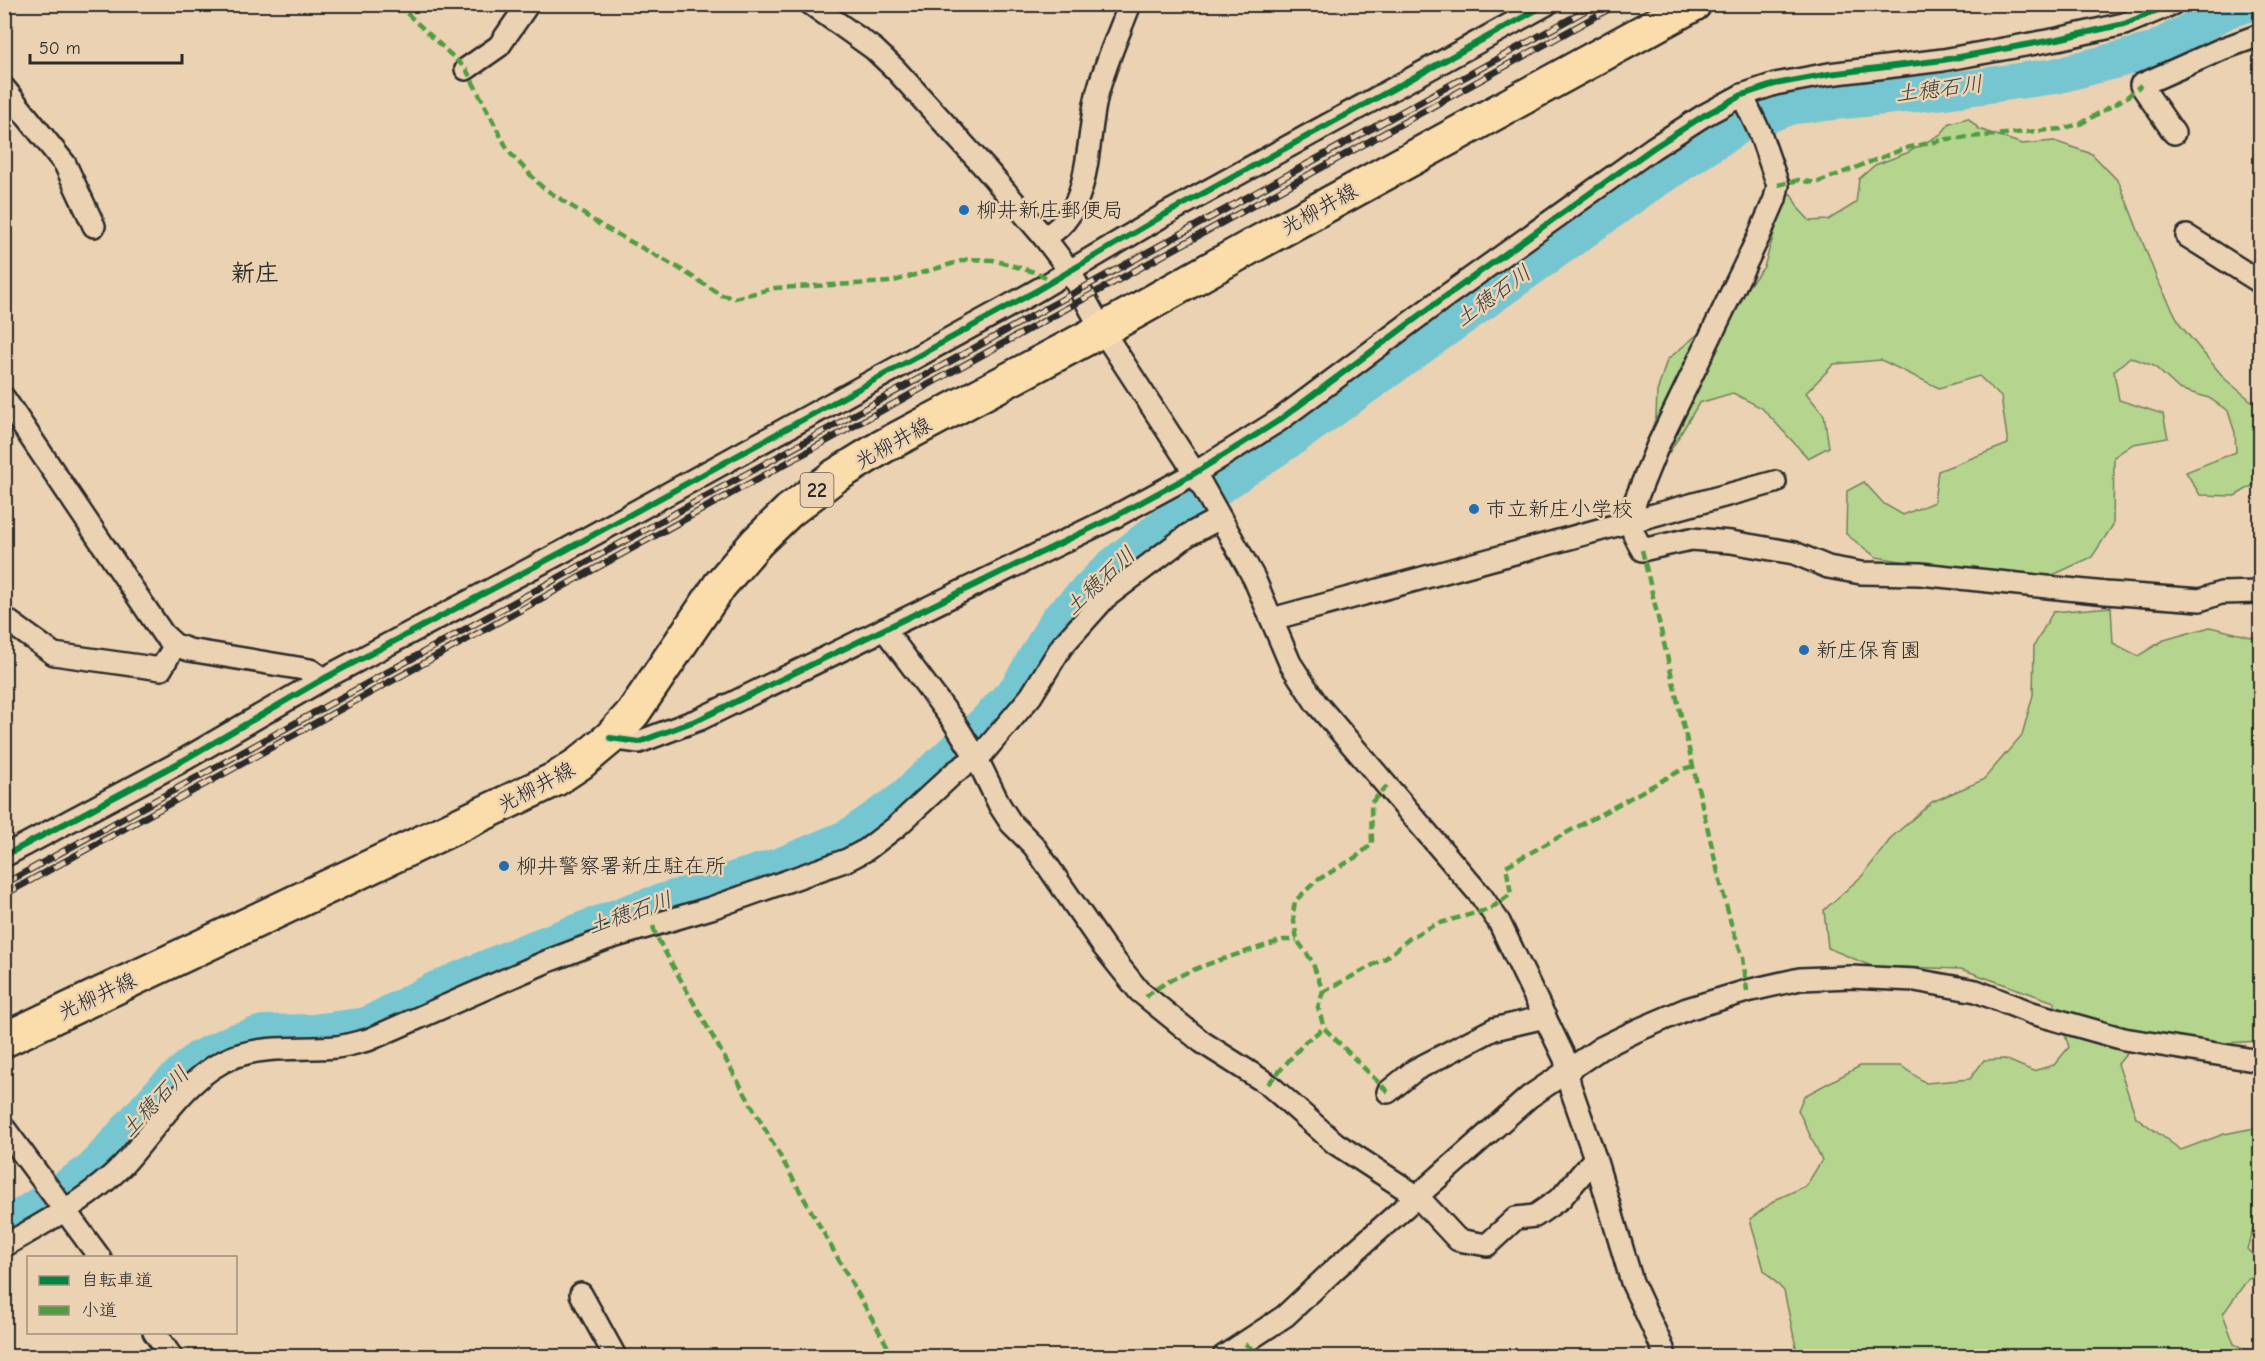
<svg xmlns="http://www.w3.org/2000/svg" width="2265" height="1361" font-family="'Comic Neue','Klee One',sans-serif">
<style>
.green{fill:#b5d48d;stroke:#70805c;stroke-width:1.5}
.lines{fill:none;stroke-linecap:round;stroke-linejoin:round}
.river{stroke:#76c6d1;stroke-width:36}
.minor-casing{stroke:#2b2b2b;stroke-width:26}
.primary-casing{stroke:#2b2b2b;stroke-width:38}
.minor{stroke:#ebd2b3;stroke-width:21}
.primary{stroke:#fbddab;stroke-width:33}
.rail-casing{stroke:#2b2b2b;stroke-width:7}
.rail{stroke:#ebd2b3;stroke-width:4.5;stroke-dasharray:14;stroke-linecap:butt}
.quiet{stroke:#4f9d41;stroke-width:4.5;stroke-dasharray:9 4.5;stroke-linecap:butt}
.cycleway-casing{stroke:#ebd2b3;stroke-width:10}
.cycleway{stroke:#00873e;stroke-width:6}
.poi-dot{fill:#1f6fb2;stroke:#ebd2b3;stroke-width:2}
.labels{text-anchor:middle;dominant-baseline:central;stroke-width:5;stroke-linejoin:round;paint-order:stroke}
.shield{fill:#ebd2b3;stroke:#655d54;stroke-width:1.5}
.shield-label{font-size:20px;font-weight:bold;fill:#2b2b2b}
.street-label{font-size:21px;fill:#2b2b2b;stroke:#ebd2b3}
.poi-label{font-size:21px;fill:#2b2b2b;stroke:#ebd2b3;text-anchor:start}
.water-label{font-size:22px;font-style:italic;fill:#364244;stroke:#ebd2b3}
.quarter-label{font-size:24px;font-weight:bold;fill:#2b2b2b;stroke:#ebd2b3}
</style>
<rect width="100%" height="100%" fill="#ebd2b3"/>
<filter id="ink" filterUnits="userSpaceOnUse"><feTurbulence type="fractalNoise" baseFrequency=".0167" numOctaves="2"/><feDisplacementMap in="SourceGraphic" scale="12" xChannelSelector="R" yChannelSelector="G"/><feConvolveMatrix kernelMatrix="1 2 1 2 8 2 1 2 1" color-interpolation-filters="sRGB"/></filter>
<g filter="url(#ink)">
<g class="green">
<polygon points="1968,118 1979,129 2022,144 2054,141 2092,154 2119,182 2157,279 2181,326 2225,379 2260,408 2260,481 2235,496 2200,495 2186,472 2236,452 2235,433 2228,411 2209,398 2179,389 2154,366 2130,357 2114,371 2119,400 2163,414 2168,438 2133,444 2114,457 2113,525 2092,557 2055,574 2039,578 1969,572 1876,557 1846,534 1847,491 1864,482 1884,504 1903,515 1934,502 1938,471 2008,444 2001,397 1979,376 1939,388 1881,360 1834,364 1806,393 1824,415 1829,447 1808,458 1762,408 1733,393 1699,403 1669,453 1647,460 1646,444 1656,417 1657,392 1667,360 1734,304 1764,267 1777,224 1777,198 1791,194 1799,209 1810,221 1828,220 1856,203 1859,179 1875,165 1907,153 1941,134 1950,123"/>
<polygon points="2111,607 2113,643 2138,656 2164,640 2210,627 2260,639 2260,1041 2226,1043 2184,1037 2142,1035 2118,1064 2136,1117 2181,1150 2224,1134 2260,1127 2260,1206 2247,1249 2260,1262 2260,1277 2248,1279 2223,1314 2234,1344 2259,1356 1798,1356 1784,1291 1764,1270 1750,1219 1777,1199 1806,1186 1822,1160 1798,1110 1804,1096 1860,1066 1901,1066 1926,1083 1970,1079 1984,1060 2005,1059 2033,1071 2054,1065 2069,1047 2054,1002 1961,969 1871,966 1828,948 1824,910 1863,875 1892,837 1932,802 1983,780 2022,735 2033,695 2034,646 2053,612"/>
</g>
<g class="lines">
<polyline class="river" points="4,1228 92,1170 162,1091 198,1059 233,1042 263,1033 312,1032 367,1025 436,989 526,951 632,911 781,865 848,837 899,802 983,725 1018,688 1057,621 1111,567 1181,512 1301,432 1642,189 1742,124 1793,106 1945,91 2055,76 2152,51 2228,10 2248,4"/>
<defs>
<g id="minor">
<polyline points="811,4 874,49 895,69 986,169 1044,237 1069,270 1102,330 1195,473 1254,578 1290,663 1316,703 1482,897 1499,922 1565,1059 1570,1086 1595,1158 1632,1282 1663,1349 1665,1356"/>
<polyline points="466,69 499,46 528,4"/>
<polyline points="4,88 65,164 94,226"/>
<polyline points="1742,95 1760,133 1778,185 1775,199 1758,238 1658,445 1636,499 1630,521 1634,534 1642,550 1691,539 1731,542 1794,553 1828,567 1861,573 1920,574 2106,593 2200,600 2221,593 2260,592"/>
<polyline points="2174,133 2141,85 2222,49 2260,35"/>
<polyline points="2187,236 2260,282"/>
<path d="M 1044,237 C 1094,214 1085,137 1098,91 C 1106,62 1119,33 1130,4"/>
<polyline points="4,398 163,634 175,645 189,650 310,670 323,679"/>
<polyline points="4,618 54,654 161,669 175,645"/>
<polyline points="1272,619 1775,482"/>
<polyline points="884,629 954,722 976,757 1000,806 1011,823 1034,846 1103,946 1139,991 1202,1042 1268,1084 1335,1143 1418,1197 1458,1240 1487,1245 1516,1218 1535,1216 1561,1198 1595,1158"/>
<polyline points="610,738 639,742 700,719 1114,517 1195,473 1278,421 1442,299 1653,148 1703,116 1742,95 1775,84 1829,74 1943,60 2058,39 2124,24 2172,4"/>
<polyline points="4,856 182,761 323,679 564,551 1036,291 1164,215 1547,4"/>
<polyline points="1388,1092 1415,1070 1494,1029 1545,1017"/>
<polyline points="4,1128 100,1258"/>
<path d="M 4,1246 C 45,1222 88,1200 122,1166 C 156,1130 187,1073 236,1056 C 269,1045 303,1050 336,1047 C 347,1046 358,1042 368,1040 L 548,961 L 606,939 L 711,908 L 847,860 L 866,850 L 896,827 L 955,772 L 983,753 L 1031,696 L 1062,646 L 1105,598 L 1188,535 L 1220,518"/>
<polyline points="581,1294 615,1356"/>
<polyline points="154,1332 171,1356"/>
<polyline points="1224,1356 1285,1316 1335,1269 1529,1097 1601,1048 1638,1030 1687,1009 1747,991 1800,979 1850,977 1915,980 1976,991 2032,1013 2124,1039 2260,1061"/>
</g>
<polyline id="primary" points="4,1040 556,779 580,763 610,738 633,713 720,585 757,542 789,511 835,476 882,447 1102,330 1252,246 1694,4"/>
</defs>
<use href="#minor" class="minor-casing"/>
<use href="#primary" class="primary-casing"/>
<use href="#minor" class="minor"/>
<use href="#primary" class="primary"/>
<defs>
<g id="rail">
<polyline points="4,884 1597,4"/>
<polyline points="4,895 1618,4"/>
</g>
</defs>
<use href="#rail" class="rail-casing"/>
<use href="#rail" class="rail"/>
<g class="quiet">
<polyline points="397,4 466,69 509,152 542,187 602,226 677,267 721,295 735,298 775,288 891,282 968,259 993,260 1038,273 1052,281"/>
<polyline points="1778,185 1799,180 1816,183 1906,148 1948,139 2061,129 2080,124 2127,97 2141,85"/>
<polyline points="1642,550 1720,881 1732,927 1743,957 1747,991"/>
<polyline points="1387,786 1371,803 1372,844 1356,857 1316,881 1295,901 1293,914 1297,940 1312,961 1323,992 1318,1007 1324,1028 1388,1092"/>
<polyline points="653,926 656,936 893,1356"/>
<polyline points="1323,992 1386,958 1410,938 1436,924 1490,909 1511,894 1506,866 1683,769 1694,766"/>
<path d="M 1146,997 C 1175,970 1244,953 1283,940 L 1297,940"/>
<polyline points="1268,1084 1306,1041 1324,1028"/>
<polyline points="1245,1344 1258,1353 1270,1356"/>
</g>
<defs>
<g id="cycleway">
<polyline points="610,738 639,742 700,719 1114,517 1195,473 1278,421 1442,299 1653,148 1703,116 1742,95 1775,84 1829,74 1943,60 2058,39 2124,24 2172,4"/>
<polyline points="4,856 182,761 323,679 564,551 1036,291 1164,215 1547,4"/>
</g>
</defs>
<use href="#cycleway" class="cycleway-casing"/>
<use href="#cycleway" class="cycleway"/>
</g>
</g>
<g class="poi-dot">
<circle cx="964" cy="210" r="6"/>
<circle cx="1474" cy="509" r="6"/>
<circle cx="1804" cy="650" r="6"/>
<circle cx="504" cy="866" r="6"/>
</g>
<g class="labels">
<rect class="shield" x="800.5" y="473" width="33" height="34" rx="4.5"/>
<g class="shield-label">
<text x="817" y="490">22</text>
</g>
<g class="street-label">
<text transform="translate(1319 209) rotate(-29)">光柳井線</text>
<text transform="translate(893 443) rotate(-29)">光柳井線</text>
<text transform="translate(536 787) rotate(-28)">光柳井線</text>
<text transform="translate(97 996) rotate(-25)">光柳井線</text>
</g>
<g class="poi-label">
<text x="976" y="210">柳井新庄郵便局</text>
<text x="1486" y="509">市立新庄小学校</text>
<text x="1816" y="650">新庄保育園</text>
<text x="516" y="866">柳井警察署新庄駐在所</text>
</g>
<g class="water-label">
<text transform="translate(1939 89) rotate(-7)">土穂石川</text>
<text transform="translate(1493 296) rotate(-36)">土穂石川</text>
<text transform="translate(1100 581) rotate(-43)">土穂石川</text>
<text transform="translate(630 913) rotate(-19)">土穂石川</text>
<text transform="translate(155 1102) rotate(-46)">土穂石川</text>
</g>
<g class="quarter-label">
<text x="255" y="273">新庄</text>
</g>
</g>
<rect width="2265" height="1361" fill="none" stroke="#ebd2b3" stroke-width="24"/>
<rect x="12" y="12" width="2241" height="1337" fill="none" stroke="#2b2b2b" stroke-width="2" filter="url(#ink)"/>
<rect x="27" y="1256" width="210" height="78" fill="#ebd2b3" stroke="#9e8f7d" stroke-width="1.5"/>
<rect x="39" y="1276" width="30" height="9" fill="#00873e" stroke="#9e8f7d" stroke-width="1.5"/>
<text x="81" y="1286" font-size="18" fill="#2b2b2b">自転車道</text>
<rect x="39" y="1306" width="30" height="9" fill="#4f9d41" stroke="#9e8f7d" stroke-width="1.5"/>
<text x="81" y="1316" font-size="18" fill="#2b2b2b">小道</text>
<path d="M30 54v9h152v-9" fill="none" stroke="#2b2b2b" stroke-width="3"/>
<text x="39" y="54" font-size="18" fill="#2b2b2b" stroke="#ebd2b3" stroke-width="4.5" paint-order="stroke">50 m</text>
</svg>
